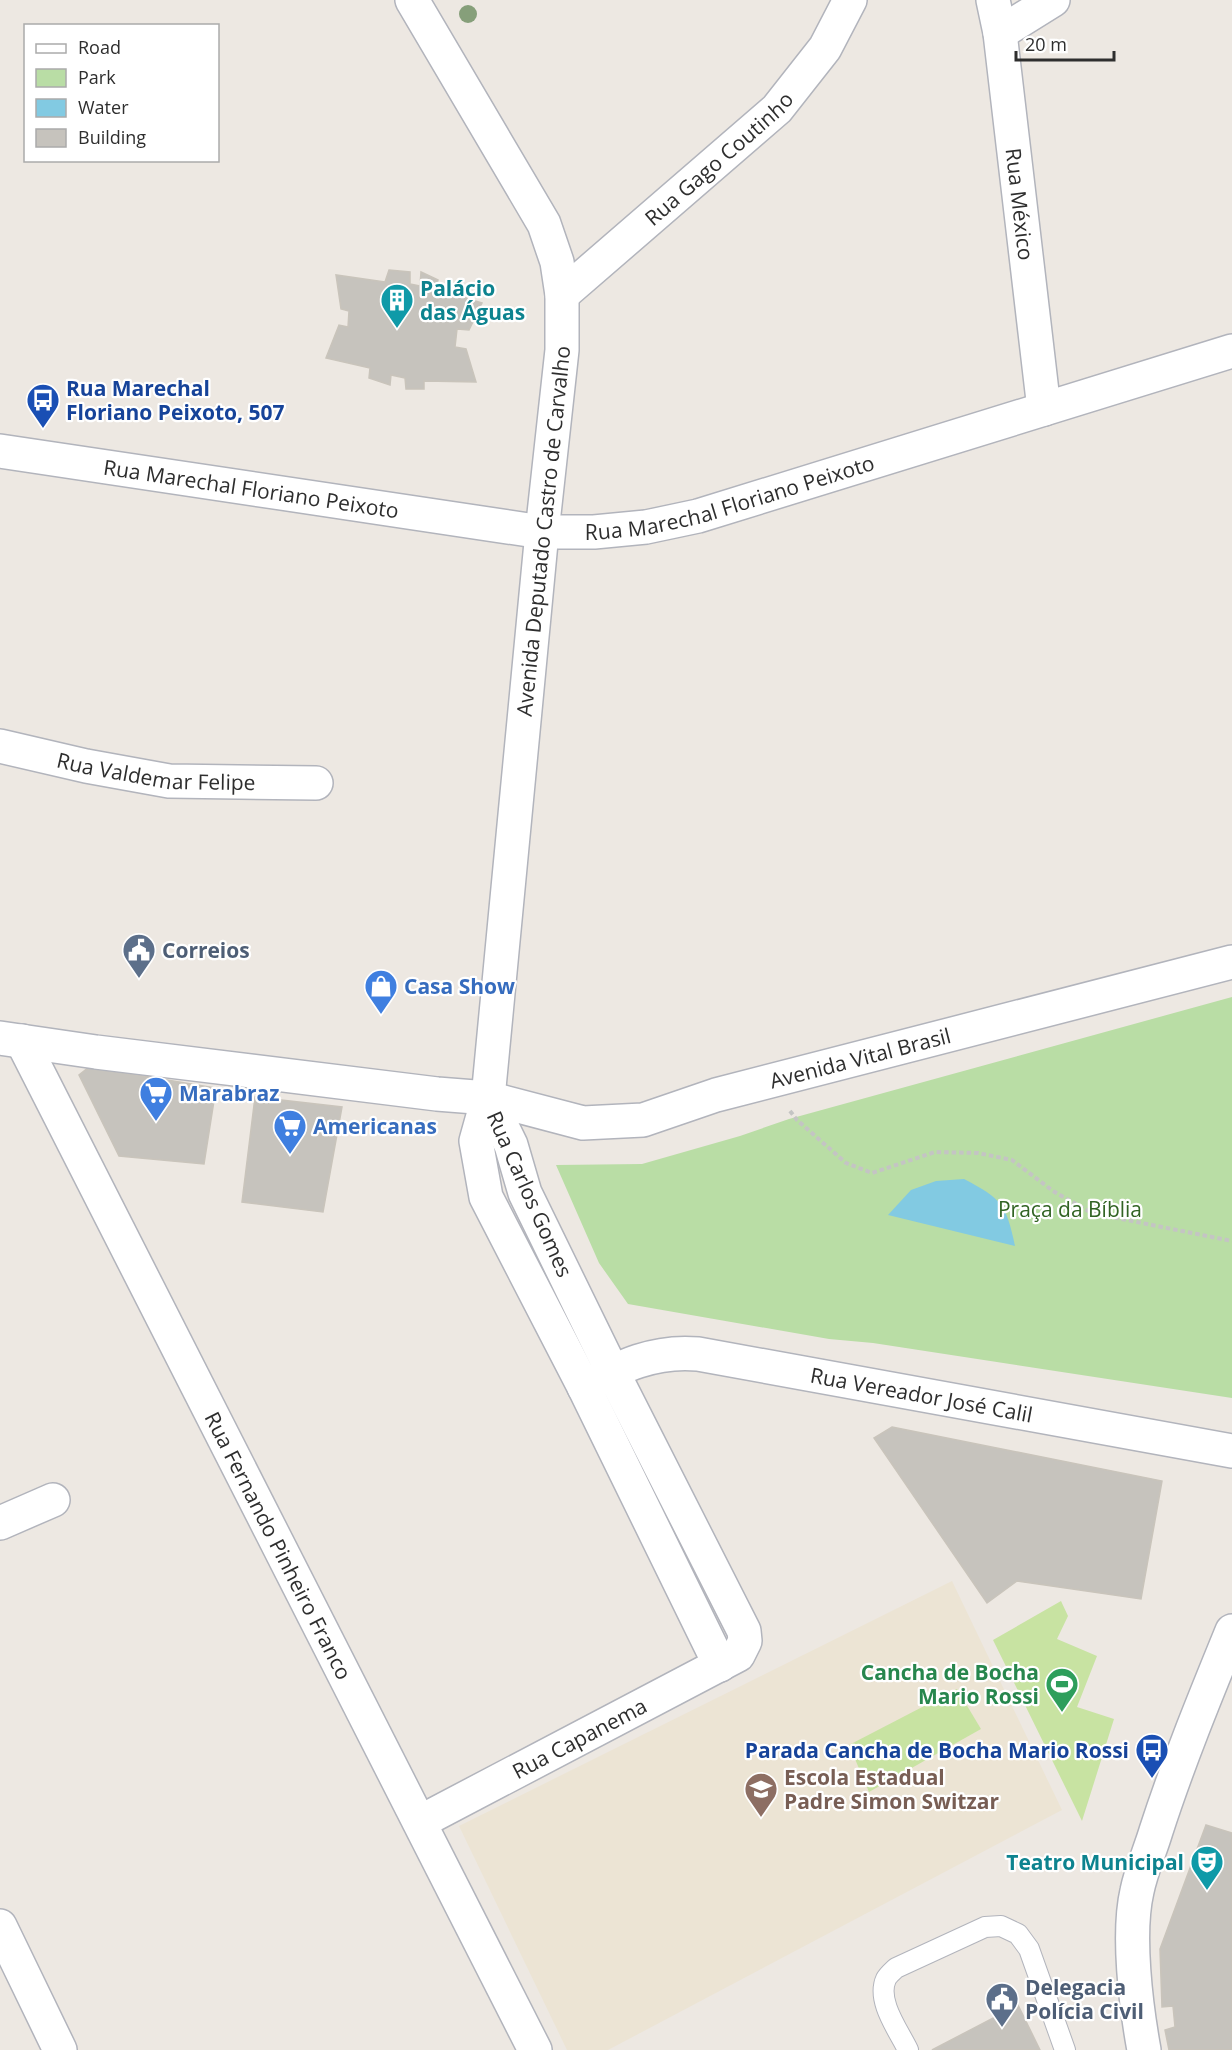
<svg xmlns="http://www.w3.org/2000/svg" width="1232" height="2050" font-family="'Open Sans',sans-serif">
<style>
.education{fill:#ece4d4}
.green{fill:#b9dda5}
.pitch{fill:#c8e3a2}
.water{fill:#82cae2}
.building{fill:#c6c3bd;stroke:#c9c4bb;stroke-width:1.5}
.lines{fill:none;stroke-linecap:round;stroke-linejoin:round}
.lane-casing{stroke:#b2b4bc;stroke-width:22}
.street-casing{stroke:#b2b4bc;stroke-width:36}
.secondary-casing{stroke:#b2b4bc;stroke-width:36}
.path{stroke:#c4c4c4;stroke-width:4;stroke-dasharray:4.5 3;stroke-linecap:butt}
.lane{stroke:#fff;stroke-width:20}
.street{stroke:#fff;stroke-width:33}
.secondary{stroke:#fff;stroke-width:33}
.tree{fill:#869f7a}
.labels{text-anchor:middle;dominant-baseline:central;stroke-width:4.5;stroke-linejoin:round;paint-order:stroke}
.street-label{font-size:21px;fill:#2e2e2e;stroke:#fff}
.culture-label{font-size:21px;font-weight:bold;fill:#0d838f;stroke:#fff;text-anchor:start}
.transit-label{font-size:21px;font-weight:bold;fill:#164399;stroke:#fff;text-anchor:start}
.service-label{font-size:21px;font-weight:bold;fill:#4e5e75;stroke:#fff;text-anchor:start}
.shop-label{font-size:21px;font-weight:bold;fill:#366cbe;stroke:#fff;text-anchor:start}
.park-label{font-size:21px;fill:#326424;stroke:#fff}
.leisure-label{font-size:21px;font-weight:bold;fill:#27864d;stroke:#fff;text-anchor:end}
.education-label{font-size:21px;font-weight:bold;fill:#785e54;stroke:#fff;text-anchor:start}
</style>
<rect width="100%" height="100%" fill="#ede8e2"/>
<polygon class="education" points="952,1581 1062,1810 608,2050 567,2050 459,1826"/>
<polygon class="green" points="1232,997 1232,1398 873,1343 829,1339 628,1304 599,1263 556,1165 642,1164 740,1136 789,1119"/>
<g class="pitch">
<polygon points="1061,1601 1068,1616 1057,1639 1097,1656 1077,1707 1114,1719 1082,1821 993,1640"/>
<polygon points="957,1689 981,1729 869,1792 849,1745"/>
</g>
<path class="water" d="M 964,1179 C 1002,1199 1006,1204 1015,1246 L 888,1215 L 911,1190 L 936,1181 Z"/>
<g class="building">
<polygon points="389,270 410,272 410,284 420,286 421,272 438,280 436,289 482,303 469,330 457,329 455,347 466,349 476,382 424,381 424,389 406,389 405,378 391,375 390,385 369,378 370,368 326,358 339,325 348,327 349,311 341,309 336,275 385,282"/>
<polygon points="89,1067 216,1088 204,1164 119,1156 79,1075"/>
<polygon points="255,1097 342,1107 323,1212 242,1202"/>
<polygon points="892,1427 1162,1481 1141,1599 1017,1581 987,1603 874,1438"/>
<polygon points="1206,1825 1232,1833 1232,2050 1169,2050 1165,2030 1175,2027 1173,2006 1162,2007 1160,1949"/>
<polygon points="1018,2005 1040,2050 932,2050"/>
</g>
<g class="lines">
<defs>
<path id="lane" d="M 908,2050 C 899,2031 876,2001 886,1979 C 888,1975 893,1971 896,1968 L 985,1927 L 1001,1926 L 1018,1934 L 1029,1949 L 1065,2050"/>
<g id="street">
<path id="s1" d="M 993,0 L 1000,33 L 1044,409"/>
<polyline points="1000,33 1053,0"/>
<path id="s2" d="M 562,295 L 777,109 L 825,48 L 850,0"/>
<path id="s3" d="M 542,532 L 594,532 L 646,527 L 698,516 L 1232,351"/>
<path id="s4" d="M 0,746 L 86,766 L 169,781 L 316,783"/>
<path id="s5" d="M 22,1041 L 535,2050"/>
<polyline points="488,1098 476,1141 486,1197 584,1387 720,1665"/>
<path id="s6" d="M 584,1387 C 621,1366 654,1350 698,1354 L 1232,1451"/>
<polyline points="0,1523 53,1500"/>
<path id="s7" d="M 420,1822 L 738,1655 L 745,1641 L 744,1631 L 612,1371 L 525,1193 L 511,1145 L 488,1098"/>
<polyline points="0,1926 60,2050"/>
</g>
<g id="secondary">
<polyline points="412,0 544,224 557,262 562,295 562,350 542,532 488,1098"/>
<path id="s8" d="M 0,451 L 542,532"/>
<path id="s9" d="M 0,1038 L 96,1052 L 437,1094 L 488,1098 L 583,1123 L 643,1120 L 716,1095 L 1232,962"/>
<path d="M 1144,2050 C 1136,2006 1127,1934 1137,1891 C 1141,1871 1150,1851 1156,1831 C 1178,1763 1205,1697 1232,1631"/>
</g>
</defs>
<use href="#lane" class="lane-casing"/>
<use href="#street" class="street-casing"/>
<use href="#secondary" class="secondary-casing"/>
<polyline class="path" points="790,1111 797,1120 846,1163 872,1173 935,1152 978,1153 1012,1160 1053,1191 1092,1213 1232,1241"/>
<use href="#lane" class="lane"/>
<use href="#street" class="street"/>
<use href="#secondary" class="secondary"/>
</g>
<circle class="tree" cx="468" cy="14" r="9"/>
<defs>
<symbol id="building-pin" viewBox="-11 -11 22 30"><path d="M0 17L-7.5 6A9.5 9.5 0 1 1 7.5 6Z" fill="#0f9aa8" stroke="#fff"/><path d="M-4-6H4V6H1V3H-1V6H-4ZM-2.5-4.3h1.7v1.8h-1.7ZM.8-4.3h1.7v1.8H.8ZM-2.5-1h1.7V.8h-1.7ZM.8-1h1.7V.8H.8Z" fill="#fff"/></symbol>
<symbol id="bus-pin" viewBox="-11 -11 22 30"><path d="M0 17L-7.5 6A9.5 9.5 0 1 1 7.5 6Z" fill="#1a4fb4" stroke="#fff"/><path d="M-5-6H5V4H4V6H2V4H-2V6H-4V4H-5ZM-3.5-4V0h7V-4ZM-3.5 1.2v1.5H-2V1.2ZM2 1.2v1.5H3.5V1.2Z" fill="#fff"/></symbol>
<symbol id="civic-pin" viewBox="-11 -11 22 30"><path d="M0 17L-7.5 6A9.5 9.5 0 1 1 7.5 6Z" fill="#5c6f8a" stroke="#fff"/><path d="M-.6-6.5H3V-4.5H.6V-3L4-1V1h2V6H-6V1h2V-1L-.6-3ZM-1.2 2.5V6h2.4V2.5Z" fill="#fff"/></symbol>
<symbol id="shop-pin" viewBox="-11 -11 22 30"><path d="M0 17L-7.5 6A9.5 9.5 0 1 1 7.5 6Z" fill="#3f7fe0" stroke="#fff"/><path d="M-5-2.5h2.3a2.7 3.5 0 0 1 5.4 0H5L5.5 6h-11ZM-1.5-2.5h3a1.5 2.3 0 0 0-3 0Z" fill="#fff"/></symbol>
<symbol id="supermarket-pin" viewBox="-11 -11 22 30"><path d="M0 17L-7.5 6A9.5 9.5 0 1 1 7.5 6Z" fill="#3f7fe0" stroke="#fff"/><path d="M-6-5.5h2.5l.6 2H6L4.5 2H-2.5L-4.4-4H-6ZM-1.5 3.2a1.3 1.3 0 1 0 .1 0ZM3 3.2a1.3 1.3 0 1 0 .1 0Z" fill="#fff"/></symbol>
<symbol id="stadium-pin" viewBox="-11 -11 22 30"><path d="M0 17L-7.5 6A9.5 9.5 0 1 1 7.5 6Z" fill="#2e9e5b" stroke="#fff"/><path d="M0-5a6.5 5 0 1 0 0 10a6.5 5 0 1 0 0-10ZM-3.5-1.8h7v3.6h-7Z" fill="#fff"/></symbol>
<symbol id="school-pin" viewBox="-11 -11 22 30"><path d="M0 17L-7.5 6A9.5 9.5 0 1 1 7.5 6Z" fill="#8d6e63" stroke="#fff"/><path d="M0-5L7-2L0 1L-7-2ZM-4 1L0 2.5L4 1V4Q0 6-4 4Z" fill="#fff"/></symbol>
<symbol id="theatre-pin" viewBox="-11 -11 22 30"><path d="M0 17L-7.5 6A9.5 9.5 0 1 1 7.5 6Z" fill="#0f9aa8" stroke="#fff"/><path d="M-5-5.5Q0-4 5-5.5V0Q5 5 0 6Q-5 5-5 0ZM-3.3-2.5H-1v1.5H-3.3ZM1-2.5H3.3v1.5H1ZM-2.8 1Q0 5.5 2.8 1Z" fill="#fff"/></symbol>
</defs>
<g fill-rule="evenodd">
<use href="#building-pin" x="378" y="281" width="38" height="52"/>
<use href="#bus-pin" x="24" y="381" width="38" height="52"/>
<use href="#civic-pin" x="120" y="931" width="38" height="52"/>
<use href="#shop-pin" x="362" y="967" width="38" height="52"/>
<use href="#supermarket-pin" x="137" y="1074" width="38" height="52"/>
<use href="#supermarket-pin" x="271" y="1107" width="38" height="52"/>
<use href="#stadium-pin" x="1043" y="1665" width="38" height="52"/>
<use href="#bus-pin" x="1133" y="1731" width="38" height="52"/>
<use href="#school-pin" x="742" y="1770" width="38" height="52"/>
<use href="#theatre-pin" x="1188" y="1843" width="38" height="52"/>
<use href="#civic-pin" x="983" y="1980" width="38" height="52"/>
</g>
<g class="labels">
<g class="street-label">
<text stroke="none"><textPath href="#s2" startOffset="208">Rua Gago Coutinho</textPath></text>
<text stroke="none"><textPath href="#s1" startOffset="206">Rua México</textPath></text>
<text stroke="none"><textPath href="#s8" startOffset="254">Rua Marechal Floriano Peixoto</textPath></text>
<text stroke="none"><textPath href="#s3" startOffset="192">Rua Marechal Floriano Peixoto</textPath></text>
<text transform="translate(543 531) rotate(-84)">Avenida Deputado Castro de Carvalho</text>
<text stroke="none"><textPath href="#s4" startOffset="159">Rua Valdemar Felipe</textPath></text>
<text stroke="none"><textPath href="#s9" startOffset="876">Avenida Vital Brasil</textPath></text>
<text transform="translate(530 1194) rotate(66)">Rua Carlos Gomes</text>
<text stroke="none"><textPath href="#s6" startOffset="348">Rua Vereador José Calil</textPath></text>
<text stroke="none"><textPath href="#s5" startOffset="566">Rua Fernando Pinheiro Franco</textPath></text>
<text stroke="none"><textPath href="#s7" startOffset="180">Rua Capanema</textPath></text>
</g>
<g class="culture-label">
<text x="420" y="288">Palácio<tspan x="420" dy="24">das Águas</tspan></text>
<text x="1184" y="1862" text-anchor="end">Teatro Municipal</text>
</g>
<g class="transit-label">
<text x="66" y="388">Rua Marechal<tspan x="66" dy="24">Floriano Peixoto, 507</tspan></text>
<text x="1129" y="1750" text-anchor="end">Parada Cancha de Bocha Mario Rossi</text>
</g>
<g class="service-label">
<text x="162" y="950">Correios</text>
<text x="1025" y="1987">Delegacia<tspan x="1025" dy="24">Polícia Civil</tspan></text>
</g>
<g class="shop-label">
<text x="404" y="986">Casa Show</text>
<text x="179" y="1093">Marabraz</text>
<text x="313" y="1126">Americanas</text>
</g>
<g class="park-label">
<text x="1070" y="1209">Praça da Bíblia</text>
</g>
<g class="leisure-label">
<text x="1039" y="1672">Cancha de Bocha<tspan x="1039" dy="24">Mario Rossi</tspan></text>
</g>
<g class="education-label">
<text x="784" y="1777">Escola Estadual<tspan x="784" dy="24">Padre Simon Switzar</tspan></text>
</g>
</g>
<rect x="24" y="24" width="195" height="138" fill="#ffffff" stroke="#ababab" stroke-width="1.5"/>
<rect x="36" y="44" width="30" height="9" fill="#ffffff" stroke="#ababab" stroke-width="1.5"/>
<text x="78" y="54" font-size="18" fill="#2e2e2e">Road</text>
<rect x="36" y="69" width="30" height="18" fill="#b9dda5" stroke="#ababab" stroke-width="1.5"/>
<text x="78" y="84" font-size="18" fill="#2e2e2e">Park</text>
<rect x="36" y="99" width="30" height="18" fill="#82cae2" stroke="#ababab" stroke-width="1.5"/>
<text x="78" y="114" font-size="18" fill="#2e2e2e">Water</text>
<rect x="36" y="129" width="30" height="18" fill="#c6c3bd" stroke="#ababab" stroke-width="1.5"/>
<text x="78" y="144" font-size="18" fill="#2e2e2e">Building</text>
<path d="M1016 51v9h98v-9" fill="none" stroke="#2e2e2e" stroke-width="3"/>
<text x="1025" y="51" font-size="18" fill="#2e2e2e" stroke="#ffffff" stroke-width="4.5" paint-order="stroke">20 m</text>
</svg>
